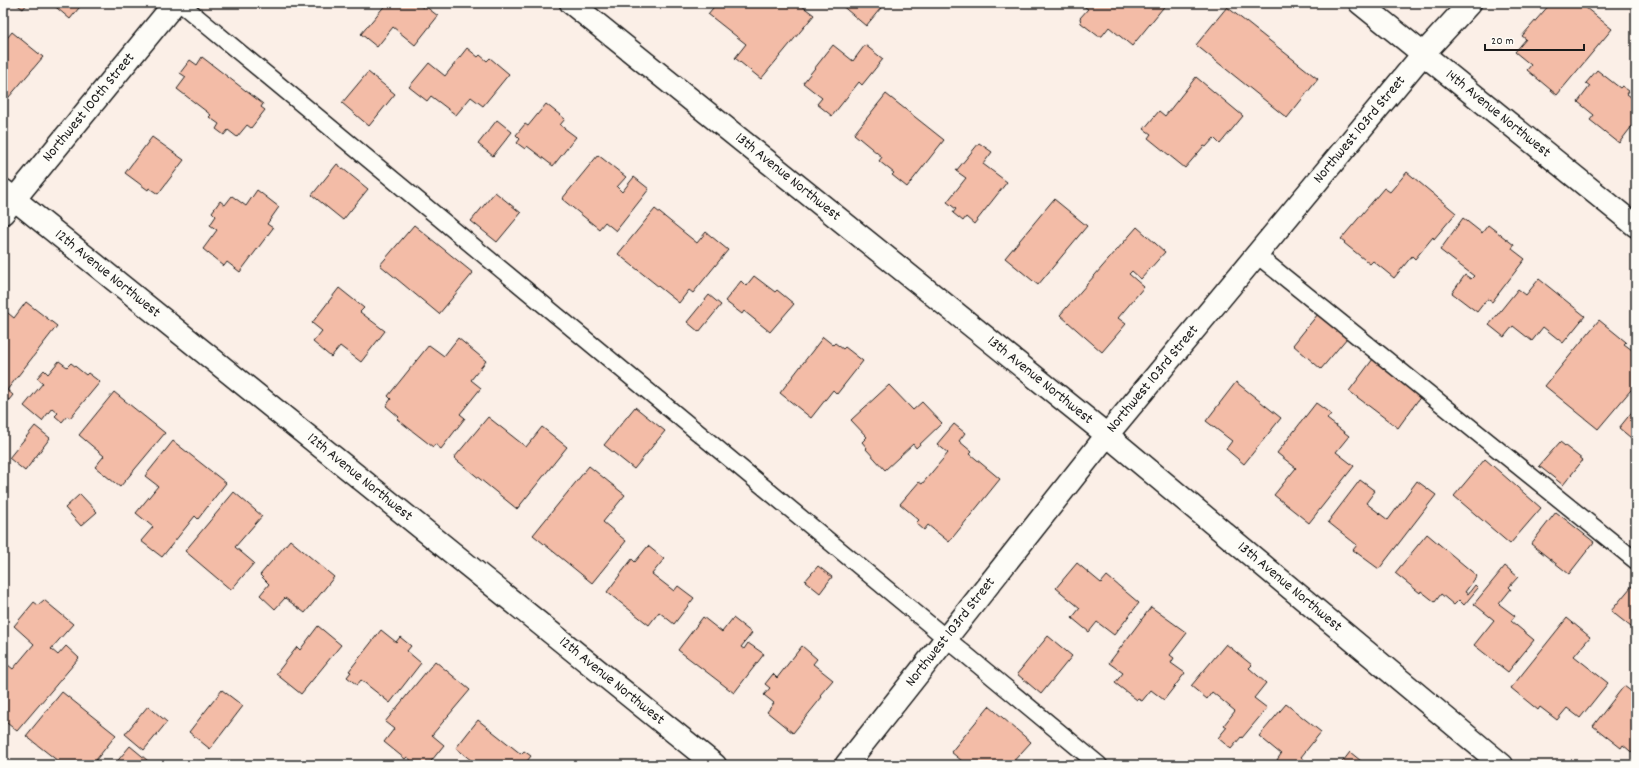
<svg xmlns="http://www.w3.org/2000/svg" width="1639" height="768" font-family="Dekko,sans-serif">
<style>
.building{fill:#f3bca7;stroke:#1c1c1c}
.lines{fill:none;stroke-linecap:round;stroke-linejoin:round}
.lane-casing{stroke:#1c1c1c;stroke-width:19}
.street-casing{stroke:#1c1c1c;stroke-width:25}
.secondary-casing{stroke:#1c1c1c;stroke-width:25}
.lane{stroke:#fdfcf7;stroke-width:16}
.street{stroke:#fdfcf7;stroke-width:22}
.secondary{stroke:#fdfcf7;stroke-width:22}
.labels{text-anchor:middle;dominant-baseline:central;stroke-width:3.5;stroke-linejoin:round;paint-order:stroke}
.street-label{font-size:15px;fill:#1c1c1c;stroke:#fdfcf7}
</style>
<rect width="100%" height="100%" fill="#fbefe7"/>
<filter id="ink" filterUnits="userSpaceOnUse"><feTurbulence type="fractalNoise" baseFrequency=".025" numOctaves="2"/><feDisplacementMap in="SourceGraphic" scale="8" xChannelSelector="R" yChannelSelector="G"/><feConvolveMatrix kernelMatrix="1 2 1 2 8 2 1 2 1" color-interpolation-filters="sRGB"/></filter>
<g filter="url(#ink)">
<g class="building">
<polygon points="15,3 28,3 23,9"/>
<polygon points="51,3 83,3 70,19"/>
<polygon points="387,3 417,3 423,8 425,6 438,16 415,45 393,27 377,47 361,34"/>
<polygon points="717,3 798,3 814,15 761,79 735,58 746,44 708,14"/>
<polygon points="841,3 885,3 866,26 840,4"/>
<polygon points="1086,3 1167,3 1132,46 1109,27 1102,36 1098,36 1081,23 1080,18 1088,9 1083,6"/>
<polygon points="1551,3 1580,3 1612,29 1557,95 1527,70 1531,65 1515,52 1526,39 1522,36"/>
<polygon points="1227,7 1318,79 1287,118 1196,45"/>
<polygon points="12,32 43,57 3,104 3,43"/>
<polygon points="833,45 853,61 865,45 883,59 862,85 859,82 832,116 817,104 822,98 803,83"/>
<polygon points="467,48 478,57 480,55 487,61 490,58 509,74 483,106 471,97 456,115 431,96 427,101 409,87 429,63 445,76"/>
<polygon points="202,57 263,104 261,107 265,110 251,128 247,125 237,137 228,130 224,135 216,129 219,124 209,117 211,115 177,89 186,77 180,73 190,60 197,65"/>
<polygon points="1597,70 1620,88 1622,86 1629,91 1627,94 1636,101 1636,121 1619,143 1590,120 1594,115 1578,102 1590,86 1586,83"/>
<polygon points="368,72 395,94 369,126 342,103"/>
<polygon points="1196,77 1243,116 1220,144 1214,138 1206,147 1204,146 1185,168 1148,138 1151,134 1144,129 1159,111 1165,116"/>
<polygon points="886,94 944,140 907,187 892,175 894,173 879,161 882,157 854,134"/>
<polygon points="546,104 565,119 560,125 576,137 553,166 527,146 525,149 517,143 520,139 516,135 525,124 528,126"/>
<polygon points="497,120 512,132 493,156 478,144"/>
<polygon points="152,137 184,160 158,194 149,188 148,190 125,173"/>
<polygon points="979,143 992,152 983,164 1007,182 974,224 966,217 963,221 953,213 956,209 947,202 966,178 956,171"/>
<polygon points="598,155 626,177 617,187 622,192 634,177 649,189 616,231 605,222 599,229 562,199"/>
<polygon points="337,164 368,189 343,220 312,195"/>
<polygon points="1407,172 1456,213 1434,239 1433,237 1415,259 1412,256 1394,278 1373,261 1370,264 1344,243 1345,242 1341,239 1384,188 1390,192"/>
<polygon points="257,190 279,207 267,224 273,228 240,272 227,262 224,266 203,249 217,230 210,225 216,216 212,212 220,201 225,205 232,196 246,206"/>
<polygon points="495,192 521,213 497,242 471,221"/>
<polygon points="1054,199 1087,226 1038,285 1005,258"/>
<polygon points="655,209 697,243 706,232 728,250 693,293 689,290 679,303 618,254"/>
<polygon points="1463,218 1482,233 1488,225 1514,245 1512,249 1525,259 1492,302 1487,299 1477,312 1452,293 1465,275 1471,279 1474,276 1440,250"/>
<polygon points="414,225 473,273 439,314 380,265"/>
<polygon points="1137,227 1165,252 1141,279 1132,271 1129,274 1144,287 1118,318 1126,324 1102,352 1060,315"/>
<polygon points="754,276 775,292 777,290 794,304 770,332 744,311 742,314 725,301 741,281 746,286"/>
<polygon points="1539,279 1585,316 1563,343 1543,327 1532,341 1513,326 1504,337 1489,325 1518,289 1526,295"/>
<polygon points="339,288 364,308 360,312 385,331 361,362 340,346 331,357 313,342 322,331 312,323"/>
<polygon points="709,295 721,305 699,332 687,322"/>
<polygon points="26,302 57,326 7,390 13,395 9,400 5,398 3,401 3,309 14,318"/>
<polygon points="1318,314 1347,338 1321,369 1293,345"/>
<polygon points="1599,320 1626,342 1624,344 1636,353 1636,384 1598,429 1545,386"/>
<polygon points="823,337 833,345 835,343 843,349 845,347 863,361 837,394 833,390 811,418 780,393"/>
<polygon points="458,338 486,361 471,380 481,388 460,414 465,418 441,449 435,444 433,447 397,419 399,417 386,406 391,399 388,396 429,345 444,356"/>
<polygon points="1373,359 1421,396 1398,428 1349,391"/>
<polygon points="59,361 67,367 71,363 86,375 88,373 100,382 70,418 67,416 62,422 55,416 58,413 52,408 42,421 24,406 43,383 37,378 44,370 48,374"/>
<polygon points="1236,382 1281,418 1244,464 1226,449 1232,441 1206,421"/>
<polygon points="889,385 913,410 922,402 942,423 916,448 913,444 885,470 866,449 867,448 862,442 867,437 851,420"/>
<polygon points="114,392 165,433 120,487 95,467 104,456 79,435"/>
<polygon points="1316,403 1331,414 1327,419 1349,436 1336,452 1354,466 1309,523 1274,495 1296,468 1277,453"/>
<polygon points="635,407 665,431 634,469 604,445"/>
<polygon points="1636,407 1636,442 1619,428"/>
<polygon points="488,417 526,447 542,427 567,447 517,509 454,458"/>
<polygon points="954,424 965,433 959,441 972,452 970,454 1000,479 949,542 928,525 924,530 916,523 919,520 900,504 919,482 922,484 948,453 937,444"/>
<polygon points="35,426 50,438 25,471 9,458"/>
<polygon points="173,441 226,483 198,519 195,516 162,557 141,541 153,527 136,513 158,486 145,476"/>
<polygon points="1560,442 1583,460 1563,485 1539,466"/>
<polygon points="1485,459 1541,508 1510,544 1454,496"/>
<polygon points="589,466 625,495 603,522 626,541 592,583 533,535"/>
<polygon points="1360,480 1375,491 1366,503 1388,520 1417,481 1436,495 1379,569 1353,550 1357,545 1328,522"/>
<polygon points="234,492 262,516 235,547 254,563 231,590 185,551"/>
<polygon points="80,494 97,512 81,526 65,508"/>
<polygon points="1556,512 1594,542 1569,574 1531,544"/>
<polygon points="1427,534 1477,576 1465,592 1468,594 1475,585 1478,588 1464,605 1459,600 1454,605 1441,594 1435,602 1421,591 1420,593 1395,573"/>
<polygon points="290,540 334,577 305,613 285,598 275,609 260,595 269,584 260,575"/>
<polygon points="648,546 664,559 652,574 674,591 678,586 694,598 674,624 659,612 649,625 607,592 632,559 635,562"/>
<polygon points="1077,563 1101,583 1107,576 1139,603 1114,635 1097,622 1089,632 1072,618 1080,608 1056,588"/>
<polygon points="818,566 832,577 820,593 805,581"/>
<polygon points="1505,566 1518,577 1509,587 1511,589 1499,604 1515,616 1511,621 1534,640 1508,672 1474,645 1494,620 1474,604"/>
<polygon points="1636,581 1636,631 1611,611"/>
<polygon points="44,600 73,624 51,649 58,655 66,646 79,658 17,731 3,720 3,661 13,669 34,644 14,626 34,602 38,605"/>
<polygon points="1151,607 1187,633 1170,655 1174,658 1171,663 1185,673 1164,700 1151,690 1142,701 1138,699 1137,700 1115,683 1123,673 1109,663"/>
<polygon points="703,617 722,632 733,618 752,633 741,647 744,649 748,643 764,654 734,693 678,650"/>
<polygon points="1567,618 1590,637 1574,656 1608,683 1580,718 1567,708 1557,720 1540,707 1538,710 1511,688"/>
<polygon points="318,626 341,645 301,694 276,674 297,647 300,650"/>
<polygon points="381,630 396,642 400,637 411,646 407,651 421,663 390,703 361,680 357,685 347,677 351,672 349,671"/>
<polygon points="1048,636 1072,656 1041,694 1017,674"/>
<polygon points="1226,644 1252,665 1249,668 1266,683 1254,698 1267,708 1242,738 1241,737 1231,749 1218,738 1227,727 1224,725 1235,711 1212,692 1207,699 1191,686"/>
<polygon points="802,646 817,659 813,664 833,680 820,695 822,697 793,733 767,712 774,703 764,695 770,688 765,684 773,674 777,678"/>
<polygon points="435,661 470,690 432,735 444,745 428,765 417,765 407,757 405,759 384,742 394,729 385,722"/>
<polygon points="1624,686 1636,695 1636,756 1623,745 1621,748 1593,726"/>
<polygon points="222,690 243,706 210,749 189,732"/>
<polygon points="62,692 116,735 92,765 63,765 26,736"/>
<polygon points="1286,704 1321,732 1301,757 1310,765 1282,765 1277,760 1281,754 1259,736"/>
<polygon points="148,706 167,722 144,750 125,734"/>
<polygon points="989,706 1031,742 1010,765 967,765 951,752"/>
<polygon points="478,720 521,754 524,751 531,756 524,765 469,765 472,761 456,748"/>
<polygon points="130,746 153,765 114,765"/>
<polygon points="1350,752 1366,765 1340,765"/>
</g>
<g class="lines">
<defs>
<g id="lane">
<polyline points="180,3 1099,765"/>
<polyline points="1257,255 1636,561"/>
</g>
<g id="street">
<path id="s1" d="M 571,3 L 1107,435 L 1502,765"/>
<path id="s2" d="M 1360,3 L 1636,226"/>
<path id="s3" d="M 3,190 L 715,765"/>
<path id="s4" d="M 846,765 L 1107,435 L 1423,54 L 1470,3"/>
</g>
<g id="secondary">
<path id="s5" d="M 3,213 L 175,3"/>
</g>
</defs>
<use href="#lane" class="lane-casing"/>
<use href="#street" class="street-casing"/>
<use href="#secondary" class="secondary-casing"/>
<use href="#lane" class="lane"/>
<use href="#street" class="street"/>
<use href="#secondary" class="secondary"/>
</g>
</g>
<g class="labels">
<g class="street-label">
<text stroke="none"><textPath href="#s5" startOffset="136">Northwest 100th Street</textPath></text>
<text stroke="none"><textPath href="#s2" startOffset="177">14th Avenue Northwest</textPath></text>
<text stroke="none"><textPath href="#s4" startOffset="817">Northwest 103rd Street</textPath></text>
<text stroke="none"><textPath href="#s1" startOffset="278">13th Avenue Northwest</textPath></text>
<text stroke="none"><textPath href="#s3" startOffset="134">12th Avenue Northwest</textPath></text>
<text stroke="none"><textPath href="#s4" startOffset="493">Northwest 103rd Street</textPath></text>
<text stroke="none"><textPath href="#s1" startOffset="602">13th Avenue Northwest</textPath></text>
<text stroke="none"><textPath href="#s3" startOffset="458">12th Avenue Northwest</textPath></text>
<text stroke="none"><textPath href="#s1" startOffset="926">13th Avenue Northwest</textPath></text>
<text stroke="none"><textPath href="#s4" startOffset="169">Northwest 103rd Street</textPath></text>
<text stroke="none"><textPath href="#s3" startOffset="782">12th Avenue Northwest</textPath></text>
</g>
</g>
<rect width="1639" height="768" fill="none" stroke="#fdfcf7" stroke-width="16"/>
<rect x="8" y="8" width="1623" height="752" fill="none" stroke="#1c1c1c" stroke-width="1.5" filter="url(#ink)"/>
<path d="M1485 44v6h99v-6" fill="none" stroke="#1c1c1c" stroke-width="2"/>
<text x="1491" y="44" font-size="12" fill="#1c1c1c" stroke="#fdfcf7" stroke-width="3" paint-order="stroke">20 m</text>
</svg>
